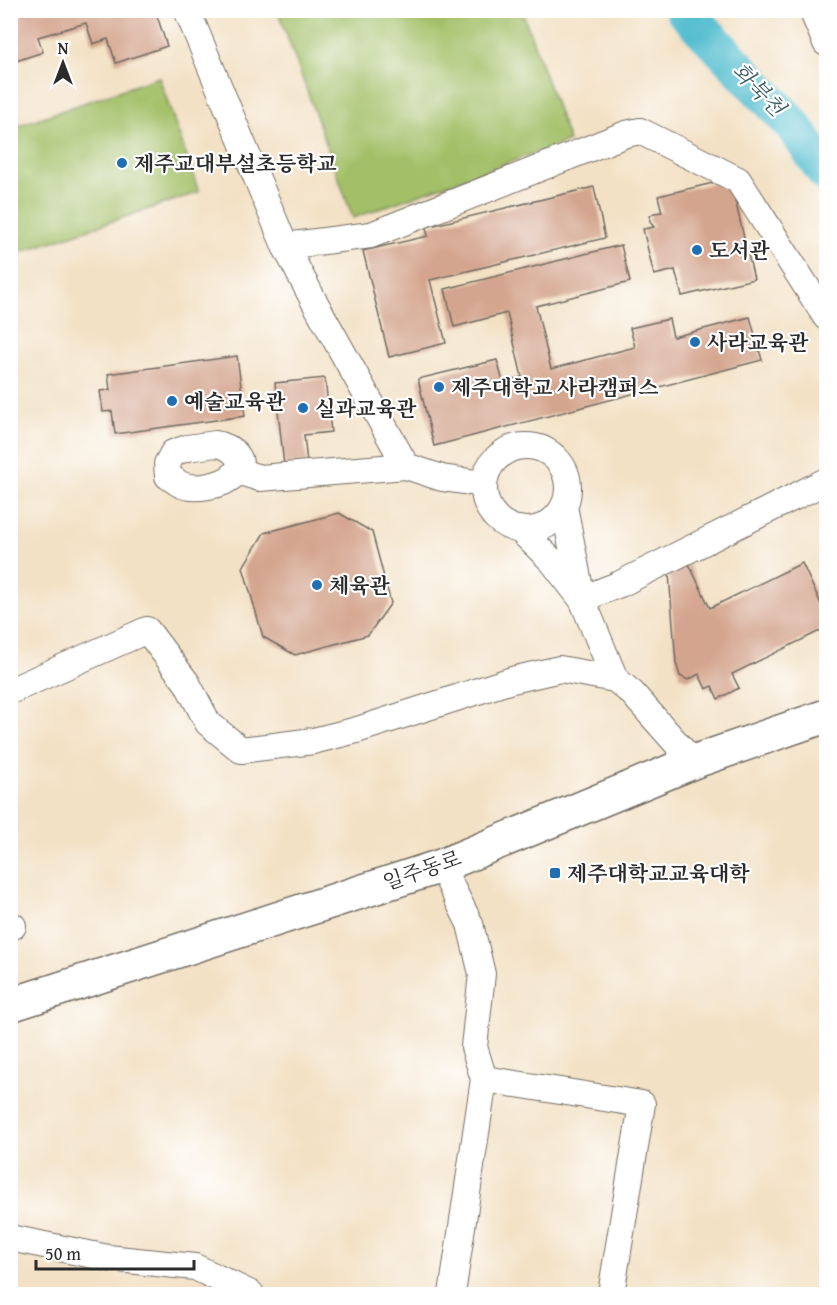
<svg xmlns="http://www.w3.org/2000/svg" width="837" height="1305" font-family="'Gentium Book Plus','Noto Serif KR',serif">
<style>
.green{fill:#a3c068;stroke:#67764a;stroke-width:1.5}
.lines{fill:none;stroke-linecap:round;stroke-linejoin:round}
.river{stroke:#53bdcf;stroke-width:38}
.building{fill:#d4a58e}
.minor-casing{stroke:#716b61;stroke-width:28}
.major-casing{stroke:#716b61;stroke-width:36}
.minor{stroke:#fff;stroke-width:26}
.major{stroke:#fff;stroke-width:33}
.poi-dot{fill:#1f6fb2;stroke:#fff;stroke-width:2}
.labels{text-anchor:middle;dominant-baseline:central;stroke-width:4.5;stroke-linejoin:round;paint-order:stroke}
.poi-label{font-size:21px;font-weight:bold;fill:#2b2b2b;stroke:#fff;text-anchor:start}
.street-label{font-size:21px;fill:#2b2b2b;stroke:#fff}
.water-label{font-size:22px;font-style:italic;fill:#395e64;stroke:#fff}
</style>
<rect width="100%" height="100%" fill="#fff"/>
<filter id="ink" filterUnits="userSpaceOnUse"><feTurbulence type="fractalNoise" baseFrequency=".0167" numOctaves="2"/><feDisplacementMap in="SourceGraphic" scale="12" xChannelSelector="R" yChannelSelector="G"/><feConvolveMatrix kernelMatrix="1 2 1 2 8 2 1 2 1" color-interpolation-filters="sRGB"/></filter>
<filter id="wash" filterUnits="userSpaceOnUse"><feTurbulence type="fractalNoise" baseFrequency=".008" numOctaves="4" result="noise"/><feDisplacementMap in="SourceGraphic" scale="24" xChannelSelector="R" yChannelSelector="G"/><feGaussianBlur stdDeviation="1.35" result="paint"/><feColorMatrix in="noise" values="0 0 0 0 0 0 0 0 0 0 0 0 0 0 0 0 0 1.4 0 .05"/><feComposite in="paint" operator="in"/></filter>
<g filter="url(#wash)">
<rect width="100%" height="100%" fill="#f3e1c5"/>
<g class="green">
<polygon points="278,11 522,11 569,141 353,218"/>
<polygon points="159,77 199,192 18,253 11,230 11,128"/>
</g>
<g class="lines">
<polyline class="river" points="684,10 792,124 826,173"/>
</g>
<g id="blocks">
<g class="building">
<polygon points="10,10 155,10 167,46 116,63 108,39 93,44 86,23 38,37 43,52 16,61 10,45"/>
<polygon points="730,179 754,279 682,296 675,270 654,275 643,229 654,227 650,222 650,216 654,213 662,212 658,196"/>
<polygon points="594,187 605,238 430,280 446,343 389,357 363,251 428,236 426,227"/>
<polygon points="621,245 630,282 536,306 551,369 635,347 630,328 669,319 673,337 750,317 762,360 434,446 418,379 497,360 503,382 522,377 507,313 454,327 445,289"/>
<polygon points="237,356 245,416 115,434 112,411 103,412 100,391 110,390 108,374"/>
<polygon points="325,378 331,432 304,435 307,463 284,466 275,383"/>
<polygon points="339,513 372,532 391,603 368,635 295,655 263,637 243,567 264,533"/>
<polygon points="802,563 826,615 826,628 732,674 739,688 718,699 712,686 706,689 699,674 688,680 680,676 676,663 669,574 689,564 710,608"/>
</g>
</g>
</g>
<g filter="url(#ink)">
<use href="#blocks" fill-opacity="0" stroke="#716b61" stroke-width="1.5"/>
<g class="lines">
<defs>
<g id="minor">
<polyline points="187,10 285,246 314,301 406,466 442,478 484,484"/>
<polyline points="812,10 826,43"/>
<polyline points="285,246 371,235 626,134 640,131 738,180 826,317"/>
<path d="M 216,444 C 230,446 250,460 234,475 C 223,486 193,491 180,484 C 176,482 172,478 168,476 L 167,464 L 173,453 L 187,448 Z"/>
<circle cx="526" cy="488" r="42"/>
<polyline points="237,471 260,478 406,466"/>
<polyline points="564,506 582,599 615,679"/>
<polyline points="519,529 552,561 580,597"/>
<polyline points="582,599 620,584 826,481"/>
<polyline points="10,691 147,630 187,683 208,723 241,750 313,741 357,730 512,680 560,669 615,679 632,693 693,762"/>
<polyline points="441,866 470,924 482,974 474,1047 484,1079 452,1294"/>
<polyline points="10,926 13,926"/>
<polyline points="484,1079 642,1104 611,1294"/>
<polyline points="10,1238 108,1258 195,1267 251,1294"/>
</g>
<polyline id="major" points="10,1005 441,866 693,762 826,716"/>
</defs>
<use href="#minor" class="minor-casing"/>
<use href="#major" class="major-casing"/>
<use href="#minor" class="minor"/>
<use href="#major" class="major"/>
</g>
</g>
<g class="poi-dot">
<circle cx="122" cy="163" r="6"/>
<circle cx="697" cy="250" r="6"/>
<circle cx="695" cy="342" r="6"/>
<circle cx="439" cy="387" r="6"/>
<circle cx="172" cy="401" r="6"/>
<circle cx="303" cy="408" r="6"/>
<circle cx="317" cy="585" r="6"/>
<rect x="549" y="867" width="12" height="12" rx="3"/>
</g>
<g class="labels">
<g class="poi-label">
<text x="134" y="163">제주교대부설초등학교</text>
<text x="709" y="250">도서관</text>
<text x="707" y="342">사라교육관</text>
<text x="451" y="387">제주대학교 사라캠퍼스</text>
<text x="184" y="401">예술교육관</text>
<text x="315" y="408">실과교육관</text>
<text x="329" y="585">체육관</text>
<text x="567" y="873">제주대학교교육대학</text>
</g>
<g class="street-label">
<text transform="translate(422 870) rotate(-19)">일주동로</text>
</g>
<g class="water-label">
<text transform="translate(759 89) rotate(46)">화북천</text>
</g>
</g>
<rect width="837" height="1305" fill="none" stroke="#fff" stroke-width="36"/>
<g transform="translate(63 63)" stroke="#ffffff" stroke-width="4.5" paint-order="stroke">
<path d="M0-4.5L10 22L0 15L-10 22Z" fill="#2b2b2b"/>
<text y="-9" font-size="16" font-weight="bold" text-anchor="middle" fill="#2b2b2b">N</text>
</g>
<path d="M36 1260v9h158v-9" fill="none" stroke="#2b2b2b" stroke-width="3"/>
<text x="45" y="1260" font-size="18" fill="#2b2b2b" stroke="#ffffff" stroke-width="4.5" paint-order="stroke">50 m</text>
</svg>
